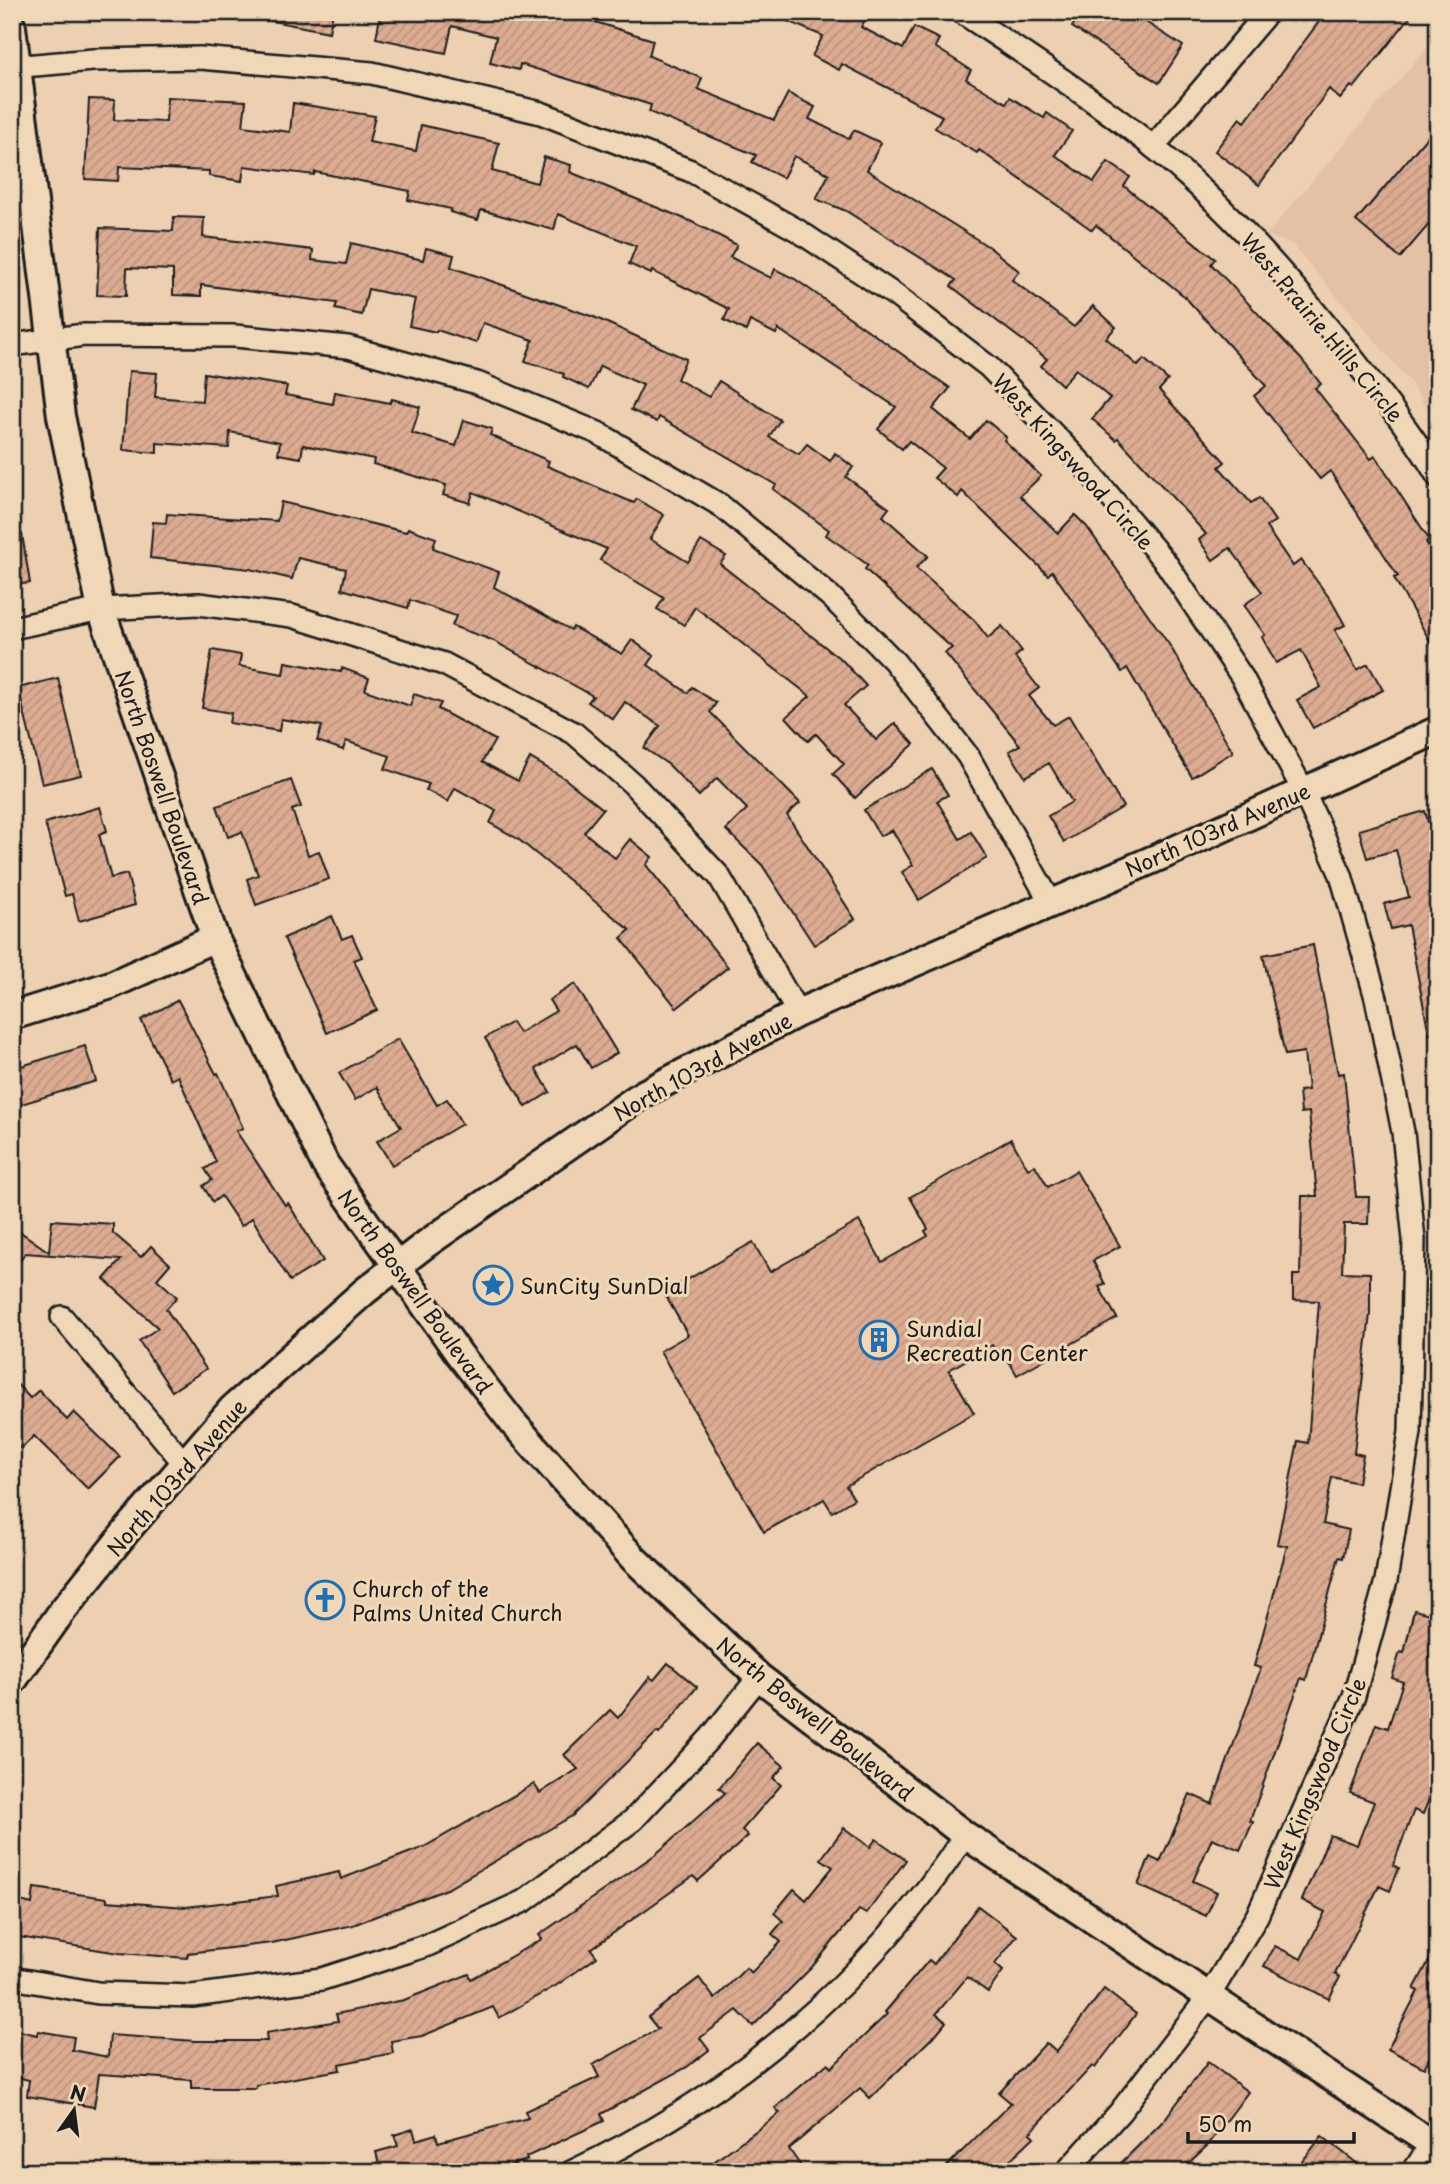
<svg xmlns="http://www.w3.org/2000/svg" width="1450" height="2184" font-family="'Playpen Sans',sans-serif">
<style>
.built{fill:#e4c1a5}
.building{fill:url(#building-hatch);stroke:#1c1c1c;stroke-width:2}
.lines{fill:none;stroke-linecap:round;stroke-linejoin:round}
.minor-casing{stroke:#1c1c1c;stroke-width:26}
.tertiary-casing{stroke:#1c1c1c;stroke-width:32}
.minor{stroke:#efd7b7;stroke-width:21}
.tertiary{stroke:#efd7b7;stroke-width:26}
.labels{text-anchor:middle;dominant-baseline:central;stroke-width:6;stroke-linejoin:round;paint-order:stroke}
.street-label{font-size:21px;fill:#1c1c1c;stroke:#efd7b7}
.poi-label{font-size:21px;fill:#1c1c1c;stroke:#efd7b7;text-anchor:start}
</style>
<defs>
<pattern id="building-hatch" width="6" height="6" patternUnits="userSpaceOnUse" patternTransform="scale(1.75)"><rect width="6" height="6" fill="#dcab92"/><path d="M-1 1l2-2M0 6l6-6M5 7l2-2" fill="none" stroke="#bc937d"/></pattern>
</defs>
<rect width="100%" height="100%" fill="#edcfb1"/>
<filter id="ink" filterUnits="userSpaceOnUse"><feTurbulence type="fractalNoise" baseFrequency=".0143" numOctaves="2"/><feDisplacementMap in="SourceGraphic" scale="14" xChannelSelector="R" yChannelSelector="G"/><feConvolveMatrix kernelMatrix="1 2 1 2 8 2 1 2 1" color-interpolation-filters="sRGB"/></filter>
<g filter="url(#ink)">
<polygon class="built" points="1438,35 1438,427 1411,383 1292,244 1266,235"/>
<g class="building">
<polygon points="273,12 333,12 329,32 272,21"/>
<polygon points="381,12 563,12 653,40 649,56 702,78 698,89 774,120 788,93 815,107 809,119 849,139 854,130 881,143 867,170 989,247 1019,271 1012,280 1074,327 1093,306 1116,327 1106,338 1138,366 1144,359 1168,380 1159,390 1225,462 1219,467 1251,503 1259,498 1275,521 1266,527 1293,566 1301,560 1331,600 1345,625 1335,630 1357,670 1368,664 1383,690 1313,728 1297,700 1321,687 1301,650 1276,663 1262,637 1265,635 1244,605 1262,592 1230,548 1213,560 1199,540 1206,534 1118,438 1116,440 1092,419 1110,398 1076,369 1062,385 1041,366 1047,359 951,286 956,280 846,211 816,199 829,174 794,156 783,178 752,162 756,155 649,112 651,105 520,64 519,70 490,63 496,37 452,26 446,53 376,38"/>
<polygon points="766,12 869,12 861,27 903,49 914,27 939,39 935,47 971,70 966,79 1006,103 1010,97 1044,118 1047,113 1072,131 1055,155 1094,182 1108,162 1130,177 1124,186 1215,259 1211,264 1301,359 1321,384 1315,388 1371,459 1375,456 1429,539 1426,542 1438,563 1438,655 1394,578 1398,576 1330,471 1320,479 1254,396 1266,386 1184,296 1096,225 1092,230 979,150 977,153 935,128 942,116 842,64 839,70 812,56 823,36"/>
<polygon points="1082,12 1130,12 1183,46 1159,83 1072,27"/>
<polygon points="1326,12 1414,12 1354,88 1351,86 1340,99 1329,89 1259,185 1215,151 1240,118 1245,122"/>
<polygon points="167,97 246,101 243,126 290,132 293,103 375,116 369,142 416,151 421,125 499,143 492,171 537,183 544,157 571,165 570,172 690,221 737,245 730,257 771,278 775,269 795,279 950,388 933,409 970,439 986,420 1006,437 1004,440 1041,476 1020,496 1058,533 1075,515 1087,527 1170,646 1233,752 1192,777 1127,668 1122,672 1052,571 1048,575 962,491 958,497 934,478 943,468 909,441 902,449 878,429 896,407 778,329 776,334 750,321 746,331 724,320 729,309 652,271 651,274 629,264 636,246 558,214 554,230 481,210 478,220 450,212 451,209 408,200 410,191 315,172 314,175 244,166 242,181 209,176 209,171 119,167 118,181 85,179 89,99 115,100 114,120 166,122"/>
<polygon points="1438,124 1438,214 1400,258 1356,221"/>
<polygon points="174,217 204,218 203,237 313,250 312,260 346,264 351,243 423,260 426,248 454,255 451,267 594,317 686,359 677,379 709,397 719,381 780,420 769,437 799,454 807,444 830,461 835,453 853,467 846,477 889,508 883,516 928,556 916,568 974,620 988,638 1002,626 1022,651 1015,657 1039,688 1029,696 1053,725 1069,716 1123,807 1064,842 1048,816 1072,802 1049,763 1025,777 1009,751 1020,745 945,653 952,648 865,569 868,565 826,535 829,530 773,489 776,485 659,417 657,422 631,410 643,385 600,366 589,389 563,377 564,374 525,361 533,340 483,323 476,343 437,330 436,332 409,326 415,299 368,289 362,315 335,309 337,303 201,285 201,296 173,295 173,270 127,268 126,296 97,295 100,228 173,231"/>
<polygon points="129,371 157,373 155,397 202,401 204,373 287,386 285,395 333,404 335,392 390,403 392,399 420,407 412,433 456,446 464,420 492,429 490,435 549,461 547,466 634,503 637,499 664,515 650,539 688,562 701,541 726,556 720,564 843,661 866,686 844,705 876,740 895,723 914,744 855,798 833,774 844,764 816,734 808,741 786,717 810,696 695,607 684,625 657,609 664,598 600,560 607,549 473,492 470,503 443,495 446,485 373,464 374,459 303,445 301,458 278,454 280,442 230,432 229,448 157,443 157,453 123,450"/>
<polygon points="281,502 406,532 408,528 436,538 433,548 499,572 494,587 571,630 573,627 622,654 632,640 654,656 648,665 688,693 692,687 716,703 710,712 800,803 787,815 855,919 814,945 762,865 726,830 747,809 717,778 699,796 669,765 644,748 660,726 625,702 613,719 588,702 593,696 492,640 452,626 456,616 410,600 408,608 342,589 346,569 298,558 292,579 250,569 150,558 153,522 166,523 167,514 277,521"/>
<polygon points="12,534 22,534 30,583 12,585"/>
<polygon points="212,650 241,655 239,666 283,674 285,662 341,672 342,668 369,678 365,690 410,706 414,694 441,703 438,709 495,740 482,762 518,781 530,758 564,778 603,809 584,832 615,858 630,839 652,857 646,865 728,967 677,1008 621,938 630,930 518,839 490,823 496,811 455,788 448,802 426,790 429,784 385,769 390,756 346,741 343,750 317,741 322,726 281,719 279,731 229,723 231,713 202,708"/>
<polygon points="58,678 81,775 42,784 18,688"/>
<polygon points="932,769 948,795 937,801 960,839 971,832 987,858 919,900 902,872 913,865 892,830 880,836 864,810"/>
<polygon points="291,780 301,807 292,810 308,855 319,851 329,879 256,905 247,879 258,875 242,832 228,837 217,806"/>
<polygon points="100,807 107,831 99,834 111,878 127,874 135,905 79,921 72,894 65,896 45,823"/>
<polygon points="1425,811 1438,856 1438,1033 1429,1034 1408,925 1391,929 1384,904 1409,897 1396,850 1367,858 1359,830"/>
<polygon points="332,916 342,939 352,935 362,957 354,960 377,1010 327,1033 284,938"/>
<polygon points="1313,945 1338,1074 1344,1073 1356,1197 1369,1197 1368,1224 1344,1224 1342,1272 1370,1273 1370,1314 1354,1453 1363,1455 1358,1483 1332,1477 1323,1524 1349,1530 1343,1558 1339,1557 1306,1680 1301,1678 1250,1821 1253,1822 1240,1850 1212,1838 1193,1881 1217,1892 1206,1916 1138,1885 1150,1857 1160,1862 1190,1794 1212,1804 1261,1668 1254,1666 1287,1546 1277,1544 1298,1441 1308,1443 1319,1301 1293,1300 1293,1275 1300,1275 1302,1196 1317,1196 1309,1112 1301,1113 1299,1091 1308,1090 1304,1052 1285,1055 1263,955"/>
<polygon points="575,984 617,1053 591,1068 577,1044 536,1069 550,1092 526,1107 485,1038 512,1022 519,1033 556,1011 549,1000"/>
<polygon points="178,1000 216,1074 218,1073 243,1128 236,1131 285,1205 288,1203 323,1261 290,1281 252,1218 241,1226 221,1196 213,1202 203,1186 212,1180 205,1169 216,1162 178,1076 171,1080 141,1020"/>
<polygon points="398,1039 437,1105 447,1099 462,1124 392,1165 377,1141 401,1127 377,1087 355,1100 339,1073"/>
<polygon points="85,1046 96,1081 12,1107 12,1069"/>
<polygon points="1011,1139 1028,1169 1035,1165 1048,1187 1076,1171 1120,1246 1093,1261 1105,1284 1099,1287 1117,1318 1017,1375 1001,1348 996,1351 992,1345 949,1370 974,1413 846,1486 854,1499 832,1512 824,1499 764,1532 660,1351 688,1335 664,1293 753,1242 770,1272 859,1221 882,1262 928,1236 925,1231 928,1229 910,1197"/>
<polygon points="52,1220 113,1224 113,1233 141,1257 151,1246 170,1264 157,1279 177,1297 166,1309 206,1369 172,1391 139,1341 158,1328 104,1279 121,1260 25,1253 12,1271 12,1226 49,1252"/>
<polygon points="12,1379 30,1398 39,1390 67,1420 74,1412 120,1457 88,1489 34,1436 21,1449 12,1439"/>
<polygon points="1414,1610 1438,1616 1438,1776 1423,1814 1414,1810 1393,1865 1399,1868 1390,1891 1379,1886 1335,1974 1340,1977 1329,1999 1264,1966 1275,1946 1301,1959 1325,1912 1302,1900 1330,1835 1357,1845 1374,1802 1350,1793 1376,1724 1388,1728 1403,1682 1392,1678 1400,1652 1404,1653"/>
<polygon points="668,1663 697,1687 659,1734 657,1732 572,1816 447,1889 353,1925 272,1943 188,1953 187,1958 119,1953 12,1936 12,1899 32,1904 34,1888 107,1898 107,1901 186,1907 278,1896 276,1886 339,1872 341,1879 424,1847 534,1784 540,1793 578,1769 564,1755 610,1710 618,1718 650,1677 654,1680"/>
<polygon points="757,1743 784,1766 773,1778 781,1785 742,1830 748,1836 698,1881 693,1876 591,1949 597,1957 557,1985 499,2018 493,2007 422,2036 391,2041 393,2053 339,2064 340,2070 256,2085 256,2088 191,2088 191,2080 99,2074 94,2107 27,2096 29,2080 12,2076 12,2029 37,2035 38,2031 74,2037 72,2050 108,2057 110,2035 196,2041 267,2041 266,2033 338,2021 336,2014 404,2000 469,1974 471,1979 542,1939 539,1935 656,1854 725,1793 719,1788"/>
<polygon points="844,1828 870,1847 876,1839 906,1860 866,1914 859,1910 812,1967 753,2026 737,2010 700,2038 709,2050 687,2067 601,2114 604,2121 526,2157 527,2160 490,2172 381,2172 376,2152 398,2146 394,2135 413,2129 416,2140 436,2134 438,2142 528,2118 525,2111 599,2077 593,2065 658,2029 648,2017 699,1978 715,1999 746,1968 751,1973 781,1942 772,1934 783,1921 774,1913 794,1889 806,1900 833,1867 821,1859"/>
<polygon points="978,1906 1017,1936 995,1964 1003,1971 988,1992 967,1977 936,2014 946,2022 936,2034 870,2098 860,2088 789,2149 805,2172 700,2172 780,2113 775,2108 828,2063 831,2068 887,2014 885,2012 929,1960 934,1964"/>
<polygon points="1438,1944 1438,2042 1424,2068 1388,2049 1418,1991 1414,1989"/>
<polygon points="1104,1989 1136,2014 1095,2068 1092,2066 1030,2133 1034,2137 997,2172 941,2172 1011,2103 999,2093 1046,2043 1056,2052"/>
<polygon points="1208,2062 1248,2092 1209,2144 1179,2172 1112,2172 1164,2120"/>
<polygon points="1322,2136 1368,2172 1294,2172"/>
</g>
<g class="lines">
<defs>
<g id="minor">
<path d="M 961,12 C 1026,55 1091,97 1152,146 C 1228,207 1294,284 1355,361 C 1384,399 1414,435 1438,477"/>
<polyline points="12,67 93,60 200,58 372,73 541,113 691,171 797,230 895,295 989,367 1085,467 1166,563 1242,677 1303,790 1341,875 1376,998 1403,1132 1414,1240 1410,1432 1386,1581 1354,1696 1257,1916 1209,1996 1120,2112 1066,2172"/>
<polyline points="1153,147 1268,12"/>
<polyline points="12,345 84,335 235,336 348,347 477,383 598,433 720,505 831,597 894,661 968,756 1051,903"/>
<polyline points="12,628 101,609 198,604 292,616 444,664 574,733 633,784 719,876 798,1013"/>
<polyline points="62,1317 183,1462"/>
<polyline points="12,1978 98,1993 192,1996 322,1979 428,1945 524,1901 633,1820 710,1738 759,1677"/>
<path d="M 571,2172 C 729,2099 870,1981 965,1835"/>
<polyline points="1413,2172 1438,2133"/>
</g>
<g id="tertiary">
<polyline points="12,27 61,416 101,609 215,938 325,1164 459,1354 513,1423 634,1559 759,1677 965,1835 1438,2148"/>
<polyline points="12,1016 111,985 215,938"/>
<polyline points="12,1682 63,1610 129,1528 232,1409 365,1291 426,1244 643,1094 798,1013 1168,853 1438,730"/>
</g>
</defs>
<use href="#minor" class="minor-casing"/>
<use href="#tertiary" class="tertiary-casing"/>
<use href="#minor" class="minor"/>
<use href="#tertiary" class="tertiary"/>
</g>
</g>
<defs>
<symbol id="sight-ring" viewBox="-11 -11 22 22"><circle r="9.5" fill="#efd7b7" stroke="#1f6fb2" stroke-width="1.5"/><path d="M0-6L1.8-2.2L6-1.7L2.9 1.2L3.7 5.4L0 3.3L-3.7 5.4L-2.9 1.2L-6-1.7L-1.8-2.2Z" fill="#1f6fb2"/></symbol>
<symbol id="building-ring" viewBox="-11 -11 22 22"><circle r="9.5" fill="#efd7b7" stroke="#1f6fb2" stroke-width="1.5"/><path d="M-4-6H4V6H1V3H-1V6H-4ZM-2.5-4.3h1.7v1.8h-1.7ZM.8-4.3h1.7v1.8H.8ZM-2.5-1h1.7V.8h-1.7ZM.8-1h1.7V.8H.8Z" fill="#1f6fb2"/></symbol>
<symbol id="church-ring" viewBox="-11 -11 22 22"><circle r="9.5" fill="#efd7b7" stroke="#1f6fb2" stroke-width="1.5"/><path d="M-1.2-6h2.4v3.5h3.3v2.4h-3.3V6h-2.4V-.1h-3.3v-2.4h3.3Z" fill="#1f6fb2"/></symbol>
</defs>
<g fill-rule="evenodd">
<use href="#sight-ring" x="471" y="1263" width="44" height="44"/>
<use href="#building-ring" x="857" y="1318" width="44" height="44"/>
<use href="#church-ring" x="303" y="1578" width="44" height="44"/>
</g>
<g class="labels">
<g class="street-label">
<text transform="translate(1323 327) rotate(50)">West Prairie Hills Circle</text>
<text transform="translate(1074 461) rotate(48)">West Kingswood Circle</text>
<text transform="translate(163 787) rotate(71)">North Boswell Boulevard</text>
<text transform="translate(1217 829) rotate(-24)">North 103rd Avenue</text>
<text transform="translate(702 1066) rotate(-29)">North 103rd Avenue</text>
<text transform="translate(416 1291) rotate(54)">North Boswell Boulevard</text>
<text transform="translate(176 1477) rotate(-49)">North 103rd Avenue</text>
<text transform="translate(816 1718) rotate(39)">North Boswell Boulevard</text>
<text transform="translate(1314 1783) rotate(-67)">West Kingswood Circle</text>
</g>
<g class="poi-label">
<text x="520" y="1285">SunCity SunDial</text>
<text x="906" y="1328">Sundial<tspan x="906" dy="24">Recreation Center</tspan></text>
<text x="352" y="1588">Church of the<tspan x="352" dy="24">Palms United Church</tspan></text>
</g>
</g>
<rect width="1450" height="2184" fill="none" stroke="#efd7b7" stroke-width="42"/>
<rect x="21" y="21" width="1408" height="2142" fill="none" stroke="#1c1c1c" stroke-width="2.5" filter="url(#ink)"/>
<g transform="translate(74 2110) rotate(14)" stroke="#efd7b7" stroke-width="5" paint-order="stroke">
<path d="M0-5L12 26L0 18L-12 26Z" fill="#1c1c1c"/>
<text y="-10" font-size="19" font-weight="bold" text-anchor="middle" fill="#1c1c1c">N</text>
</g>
<path d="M1188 2132v10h166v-10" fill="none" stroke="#1c1c1c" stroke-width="3.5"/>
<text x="1198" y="2132" font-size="21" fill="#1c1c1c" stroke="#efd7b7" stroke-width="5" paint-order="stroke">50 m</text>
</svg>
